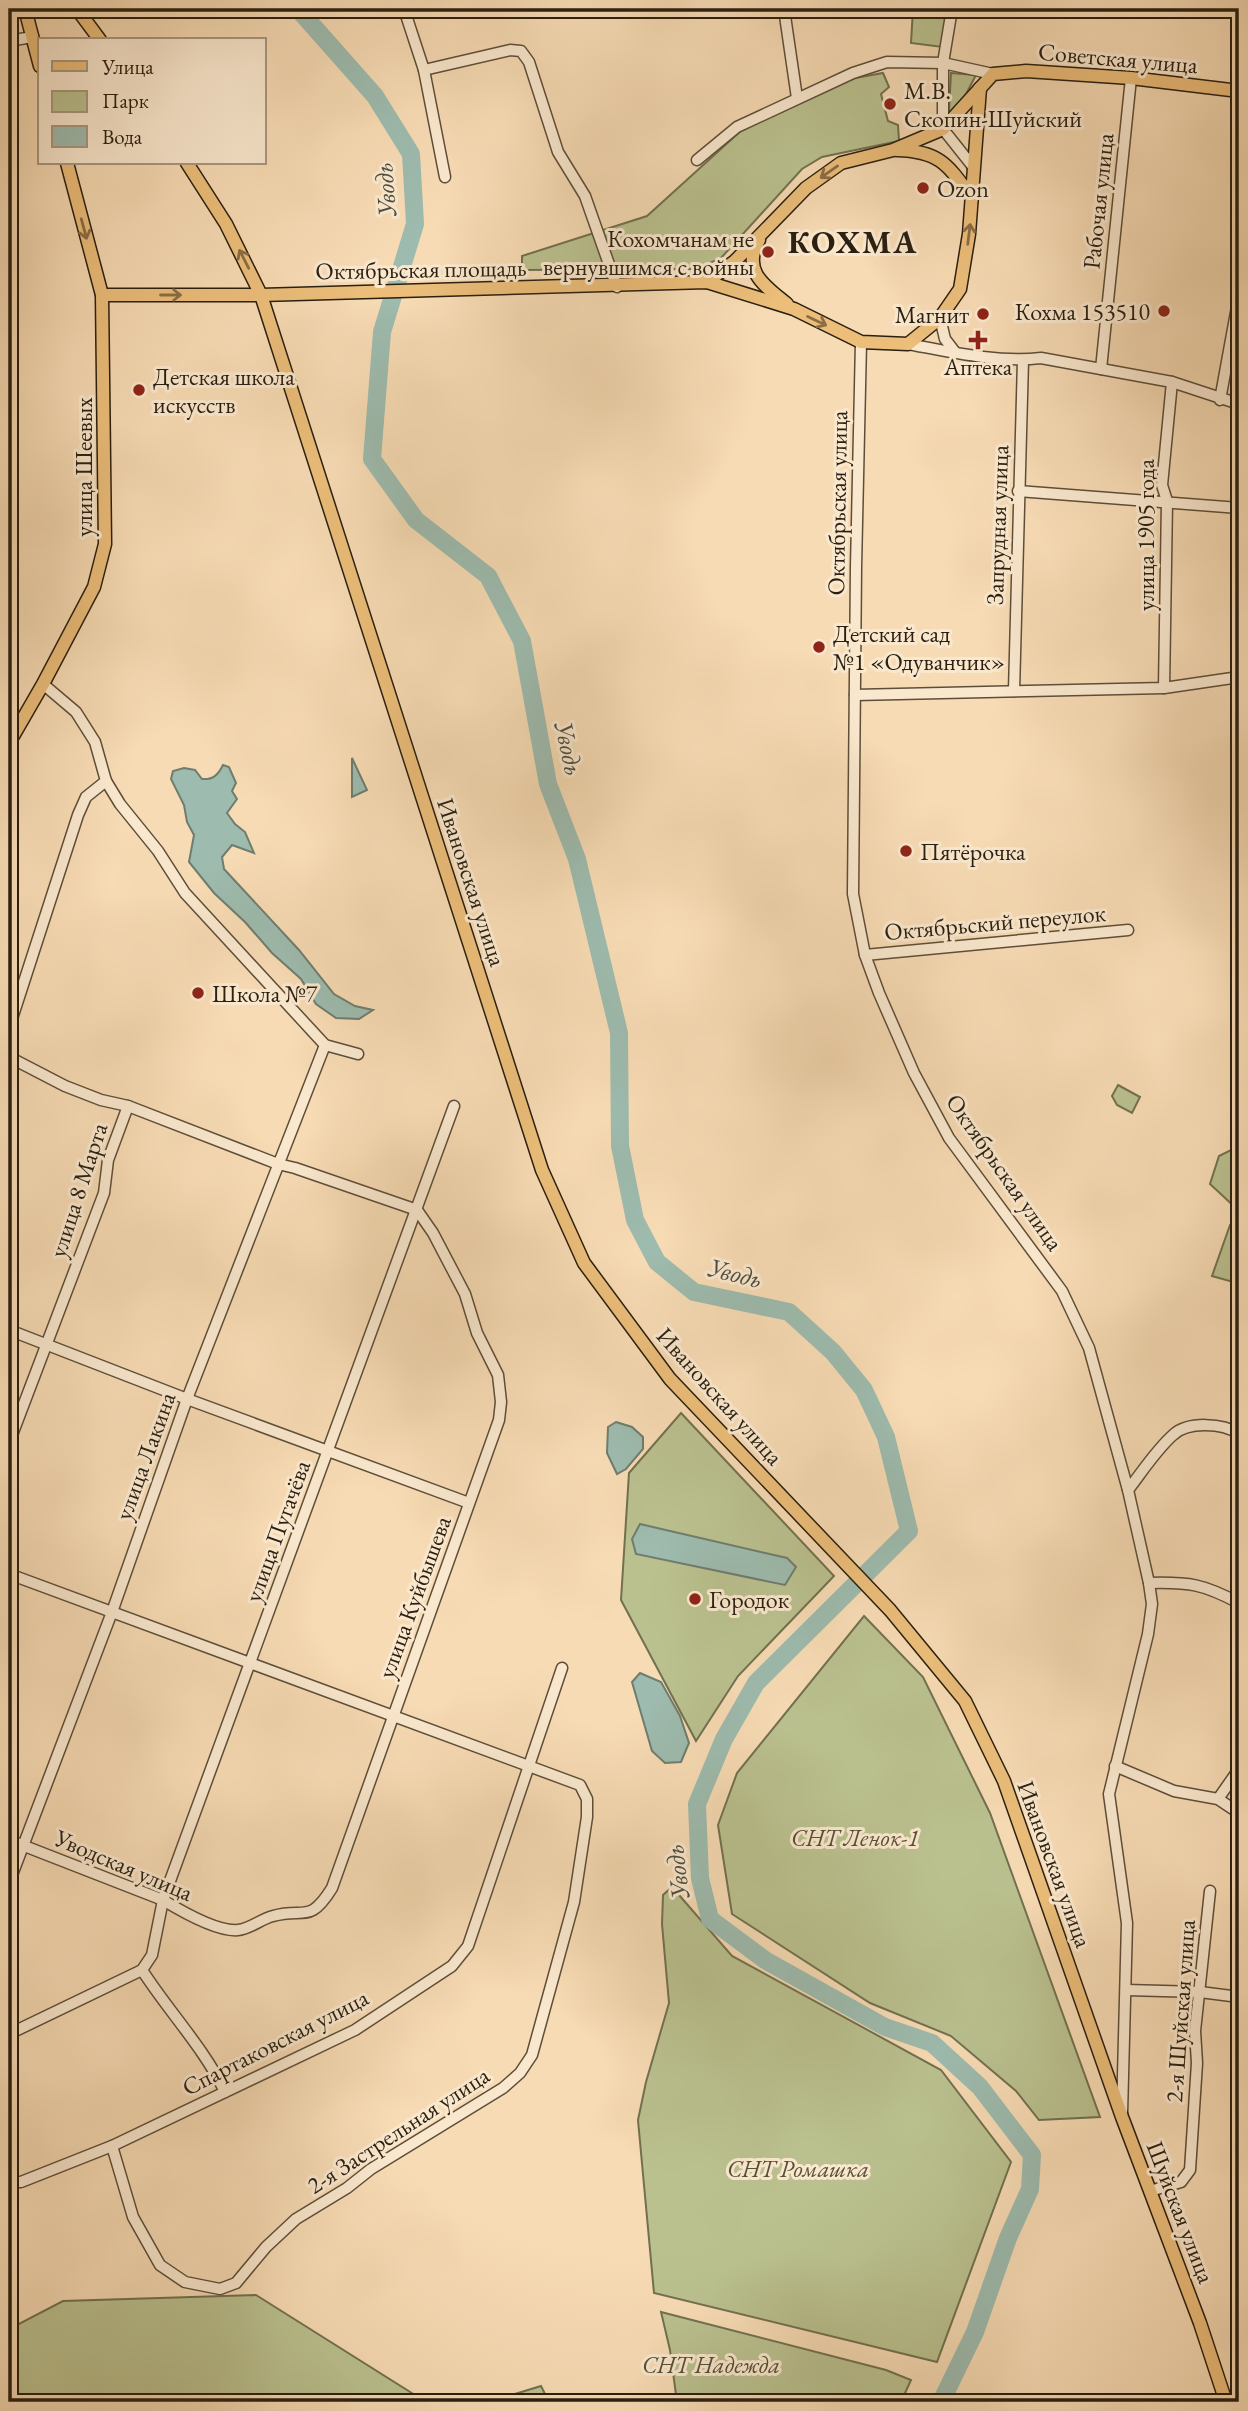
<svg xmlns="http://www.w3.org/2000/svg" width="1248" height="2411" font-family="'EB Garamond',serif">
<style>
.green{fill:#bac18f;stroke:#727050;stroke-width:2}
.water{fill:#9dbbae;stroke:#6f7d6f;stroke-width:2}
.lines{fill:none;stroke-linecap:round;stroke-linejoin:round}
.river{stroke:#9dbbae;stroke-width:18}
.minor-casing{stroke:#5d4e39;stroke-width:13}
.major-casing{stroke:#2a1f10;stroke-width:15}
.minor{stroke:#fae8ce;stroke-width:10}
.major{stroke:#ecbe7a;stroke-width:12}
.oneway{stroke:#8b6e45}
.poi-dot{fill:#8f2418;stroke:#fae8ce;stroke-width:2.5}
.labels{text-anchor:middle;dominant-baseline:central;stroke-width:6;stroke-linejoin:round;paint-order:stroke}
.street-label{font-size:24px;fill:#2a1f10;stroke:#fae8ce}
.poi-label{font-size:24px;fill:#2a1f10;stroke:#fae8ce;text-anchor:start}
.park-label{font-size:24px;font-style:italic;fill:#555036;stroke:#fae8ce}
.water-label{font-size:26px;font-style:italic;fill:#4c4e3f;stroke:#fae8ce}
.district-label{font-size:32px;font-weight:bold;letter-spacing:2px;fill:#2a1f10;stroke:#fae8ce}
</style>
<rect width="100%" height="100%" fill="#f7dbb4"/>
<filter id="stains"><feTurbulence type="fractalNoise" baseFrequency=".00286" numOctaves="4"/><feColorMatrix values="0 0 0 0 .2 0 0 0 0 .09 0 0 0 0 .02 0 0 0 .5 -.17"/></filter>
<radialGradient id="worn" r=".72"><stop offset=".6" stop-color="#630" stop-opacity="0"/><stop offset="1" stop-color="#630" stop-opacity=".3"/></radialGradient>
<g class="green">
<polygon points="913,9 947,9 942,47 911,43"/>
<polygon points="883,73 889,87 881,94 888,121 898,125 899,141 822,157 802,169 721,258 697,269 522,270 522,256 647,216 744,128 850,79"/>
<polygon points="951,73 976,75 964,98 953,112 949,111"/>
<polygon points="1118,1085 1140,1097 1132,1113 1117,1105 1112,1096"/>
<polygon points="1239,1146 1239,1211 1210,1184 1219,1156"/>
<polygon points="1239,1218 1239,1287 1237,1283 1212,1276 1230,1225"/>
<polygon points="681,1413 834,1576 738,1676 696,1741 621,1600 629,1473"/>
<polygon points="864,1616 923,1677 990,1813 1100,2117 1039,2120 1016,2091 951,2036 870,2003 732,1914 718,1825 737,1773"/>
<polygon points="672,1887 732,1956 941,2070 1011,2162 937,2362 654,2293 638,2120 646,2082 669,2003 662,1924 663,1895"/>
<polygon points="256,2295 426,2402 9,2402 9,2329 63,2301"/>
<polygon points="661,2312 886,2370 911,2380 901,2402 677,2402 670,2350"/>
<polygon points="541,2386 549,2402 489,2402"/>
</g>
<g class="water">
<polygon points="352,758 367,790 352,797"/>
<path d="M 223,765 L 229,767 L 236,783 L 232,791 L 237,799 L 227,813 L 235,824 L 245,832 L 254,853 L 232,845 L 222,857 L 224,869 L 299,950 L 334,994 L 355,1006 L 373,1010 L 359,1019 L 336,1018 L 316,1004 L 301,979 L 272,953 L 245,922 L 214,893 L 189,862 L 194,835 L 187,822 L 184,805 L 171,779 L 173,771 L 184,768 L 195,770 L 202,779 C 213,780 218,775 223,765 Z"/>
<polygon points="616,1422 632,1427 643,1437 643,1449 626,1469 617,1474 607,1453 608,1427"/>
<polygon points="640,1524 787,1558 796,1567 785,1585 636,1554 632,1539"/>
<polygon points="640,1673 661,1682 680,1716 689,1743 681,1762 665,1763 652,1751 632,1682"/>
</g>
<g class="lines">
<polyline class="river" points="298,9 375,96 411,154 415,224 382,332 372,459 416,520 488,576 522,641 548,784 577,859 619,1033 620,1146 635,1220 657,1262 694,1292 789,1312 833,1352 864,1390 886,1437 909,1531 756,1683 724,1739 697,1804 700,1878 710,1919 765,1960 885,2027 932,2043 980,2087 1032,2155 1030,2189 1008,2238 975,2332 941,2402"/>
<defs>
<g id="minor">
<polyline points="404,9 424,70 445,177"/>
<polyline points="784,9 797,98"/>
<polyline points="952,9 943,63 943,129 974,168"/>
<polyline points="9,41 32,37"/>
<polyline points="424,70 510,50 521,51 529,62 558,152 585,196 617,287"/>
<polyline points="697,160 737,127 853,73 887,62 943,63 993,74"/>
<polyline points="940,318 945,339 955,352"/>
<polyline points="861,342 856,567 853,894 865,955 879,993 914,1073 949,1138 1062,1291 1089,1348 1128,1490 1149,1583 1152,1604 1148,1634 1109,1794 1127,1923 1122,2114"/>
<path d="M 908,344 C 951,352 998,363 1041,358 L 1172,382 L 1239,404"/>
<polyline points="1101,369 1131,78"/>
<polyline points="1220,400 1239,296"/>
<polyline points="1018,491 1239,508"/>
<polyline points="43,684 76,712 95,742 106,781 120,804 158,851 185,893 325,1045 358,1054"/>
<polyline points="1164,688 1167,501 1162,485 1172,382"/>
<polyline points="1014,691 1023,360"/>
<polyline points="855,695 1164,688 1239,677"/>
<polyline points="865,955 1128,930"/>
<polyline points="9,1028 78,815 86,797 106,781"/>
<path d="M 9,1057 L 65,1086 L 101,1100 L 128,1106 L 278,1164 L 295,1168 L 417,1210 L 433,1233 L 465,1294 L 477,1333 L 498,1375 L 501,1402 L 499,1420 L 332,1888 C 309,1925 304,1907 273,1916 C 261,1919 250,1929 238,1930 C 217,1932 181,1911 163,1900 L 9,1840"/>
<polyline points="9,1330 187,1399 469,1503"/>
<polyline points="9,1443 104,1193 108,1160 128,1106"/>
<path d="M 1128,1490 C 1142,1472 1156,1450 1173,1435 C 1188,1421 1223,1423 1239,1434"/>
<polyline points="9,1574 580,1785 587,1799 587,1817 574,1902 532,2055 520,2073 503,2088 371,2169 347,2188 296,2219 266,2247 236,2283 220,2289 185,2282 160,2265 133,2217 112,2146"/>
<path d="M 1149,1583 C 1190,1582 1203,1584 1239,1603"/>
<polyline points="1115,1766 1174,1791 1218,1799 1239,1813"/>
<polyline points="1218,1799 1239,1769"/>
<polyline points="9,1883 112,1612 187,1399 325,1045"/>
<path d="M 142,1970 C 169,2012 204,2048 225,2092"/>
<polyline points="1126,1990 1200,1992 1239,1997"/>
<polyline points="9,2034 142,1970 152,1955 163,1900 454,1106"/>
<polyline points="9,2182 21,2182 112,2146 355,2030 452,1966 468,1946 562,1668"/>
<polyline points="1239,2190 1239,2199"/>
<polyline points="1150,2191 1181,2182 1190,2170 1197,2063 1195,2031 1210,1891"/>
</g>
<g id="major">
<polyline points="25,9 40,66"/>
<polyline points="77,9 100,40"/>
<path d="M 897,150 C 940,151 948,165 972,198"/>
<polyline points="187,163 226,224 261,295 542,1170 584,1263 670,1379 890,1610 965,1701 1004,1781 1122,2117 1200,2323 1226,2402"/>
<path d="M 759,240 C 741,271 765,286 787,304"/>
<polyline points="707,282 735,261 806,188 841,163 893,150 943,129 993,74 1026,71 1131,78 1239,91"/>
<polyline points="102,295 261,295 707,282 794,309 861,342 908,344 940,318 960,289 969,234 980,88"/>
<polyline points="9,743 43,684 94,587 105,544 102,295 67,163"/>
</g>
</defs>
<use href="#minor" class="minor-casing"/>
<use href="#major" class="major-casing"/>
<use href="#minor" class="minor"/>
<use href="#major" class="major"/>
</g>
<defs><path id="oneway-shaft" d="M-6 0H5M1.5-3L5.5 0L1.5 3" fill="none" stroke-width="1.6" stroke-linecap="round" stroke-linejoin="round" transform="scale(1.75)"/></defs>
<g class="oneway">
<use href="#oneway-shaft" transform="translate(829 172) rotate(145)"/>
<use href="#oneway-shaft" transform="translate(84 229) rotate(75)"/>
<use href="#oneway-shaft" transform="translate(969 234) rotate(-83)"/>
<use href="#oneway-shaft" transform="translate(244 259) rotate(-117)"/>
<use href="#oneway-shaft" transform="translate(171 295)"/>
<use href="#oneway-shaft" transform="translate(817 321) rotate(26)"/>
</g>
<g class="poi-dot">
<circle cx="890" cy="104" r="7"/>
<circle cx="923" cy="188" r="7"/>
<circle cx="768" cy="252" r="7"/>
<circle cx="1164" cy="311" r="7"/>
<circle cx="983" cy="314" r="7"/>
<path d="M974.5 329.5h7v7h7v7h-7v7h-7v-7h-7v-7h7z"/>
<circle cx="139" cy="390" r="7"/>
<circle cx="819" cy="647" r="7"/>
<circle cx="906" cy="851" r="7"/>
<circle cx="198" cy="993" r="7"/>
<circle cx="695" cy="1599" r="7"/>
</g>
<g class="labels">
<g class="street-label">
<text transform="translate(1118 58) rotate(5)">Советская улица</text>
<text transform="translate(1098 201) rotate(-84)">Рабочая улица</text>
<text transform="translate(421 269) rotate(-1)">Октябрьская площадь</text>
<text transform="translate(83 467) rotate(-90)">улица Шеевых</text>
<text transform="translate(837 503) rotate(-89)">Октябрьская улица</text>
<text transform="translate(997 525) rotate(-88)">Запрудная улица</text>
<text transform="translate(1145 535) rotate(-90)">улица 1905 года</text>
<text transform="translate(472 882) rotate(72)">Ивановская улица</text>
<text transform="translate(995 922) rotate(-5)">Октябрьский переулок</text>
<text transform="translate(1005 1172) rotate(55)">Октябрьская улица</text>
<text transform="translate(78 1190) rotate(-72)">улица 8 Марта</text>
<text transform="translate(720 1396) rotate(48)">Ивановская улица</text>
<text transform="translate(145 1456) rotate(-70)">улица Лакина</text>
<text transform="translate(277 1531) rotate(-70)">улица Пугачёва</text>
<text transform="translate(414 1597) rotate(-70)">улица Куйбышева</text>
<text transform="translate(1055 1864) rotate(70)">Ивановская улица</text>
<text transform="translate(124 1865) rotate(23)">Уводская улица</text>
<text transform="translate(1180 2011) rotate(-86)">2-я Шуйская улица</text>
<text transform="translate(275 2042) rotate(-27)">Спартаковская улица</text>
<text transform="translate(398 2130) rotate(-33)">2-я Застрельная улица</text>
<text transform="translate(1181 2212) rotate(69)">Шуйская улица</text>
</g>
<g class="poi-label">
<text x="904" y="90">М.В.<tspan x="904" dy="28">Скопин-Шуйский</tspan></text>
<text x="937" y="188">Ozon</text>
<text x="754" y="238" text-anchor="end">Кохомчанам не<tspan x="754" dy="28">вернувшимся с войны</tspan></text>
<text x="1150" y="311" text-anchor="end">Кохма 153510</text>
<text x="969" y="314" text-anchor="end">Магнит</text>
<text x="978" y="366" text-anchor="middle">Аптека</text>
<text x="153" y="376">Детская школа<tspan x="153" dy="28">искусств</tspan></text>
<text x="833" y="633">Детский сад<tspan x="833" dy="28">№1 «Одуванчик»</tspan></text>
<text x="920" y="851">Пятёрочка</text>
<text x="212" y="993">Школа №7</text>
<text x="709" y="1599">Городок</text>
</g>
<g class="park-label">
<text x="855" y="1837">СНТ Ленок-1</text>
<text x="798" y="2168">СНТ Ромашка</text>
<text x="711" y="2364">СНТ Надежда</text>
</g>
<g class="water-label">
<text transform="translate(385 190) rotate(-94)">Уводь</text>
<text transform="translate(569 748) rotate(78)">Уводь</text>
<text transform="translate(735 1273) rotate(14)">Уводь</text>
<text transform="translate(677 1872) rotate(-97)">Уводь</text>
</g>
<g class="district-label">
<text x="853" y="242">КОХМА</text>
</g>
</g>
<rect width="1248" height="2411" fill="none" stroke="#f7dbb4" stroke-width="35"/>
<rect x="10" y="10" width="1227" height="2390" fill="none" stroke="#2a1f10" stroke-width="3.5"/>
<rect x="18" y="18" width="1213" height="2376" fill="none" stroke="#2a1f10" stroke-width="2"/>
<rect x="38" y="38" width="228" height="126" fill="#fae8ce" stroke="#a79882" stroke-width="2"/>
<rect x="52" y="61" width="35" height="10" fill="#ecbe7a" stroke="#a79882" stroke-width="2"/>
<text x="102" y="74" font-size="21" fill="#2a1f10">Улица</text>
<rect x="52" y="91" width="35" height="21" fill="#bac18f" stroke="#a79882" stroke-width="2"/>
<text x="102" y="108" font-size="21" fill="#2a1f10">Парк</text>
<rect x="52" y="126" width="35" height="21" fill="#9dbbae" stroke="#a79882" stroke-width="2"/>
<text x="102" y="144" font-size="21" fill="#2a1f10">Вода</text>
<rect width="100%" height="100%" filter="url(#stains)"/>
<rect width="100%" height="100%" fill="url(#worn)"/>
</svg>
